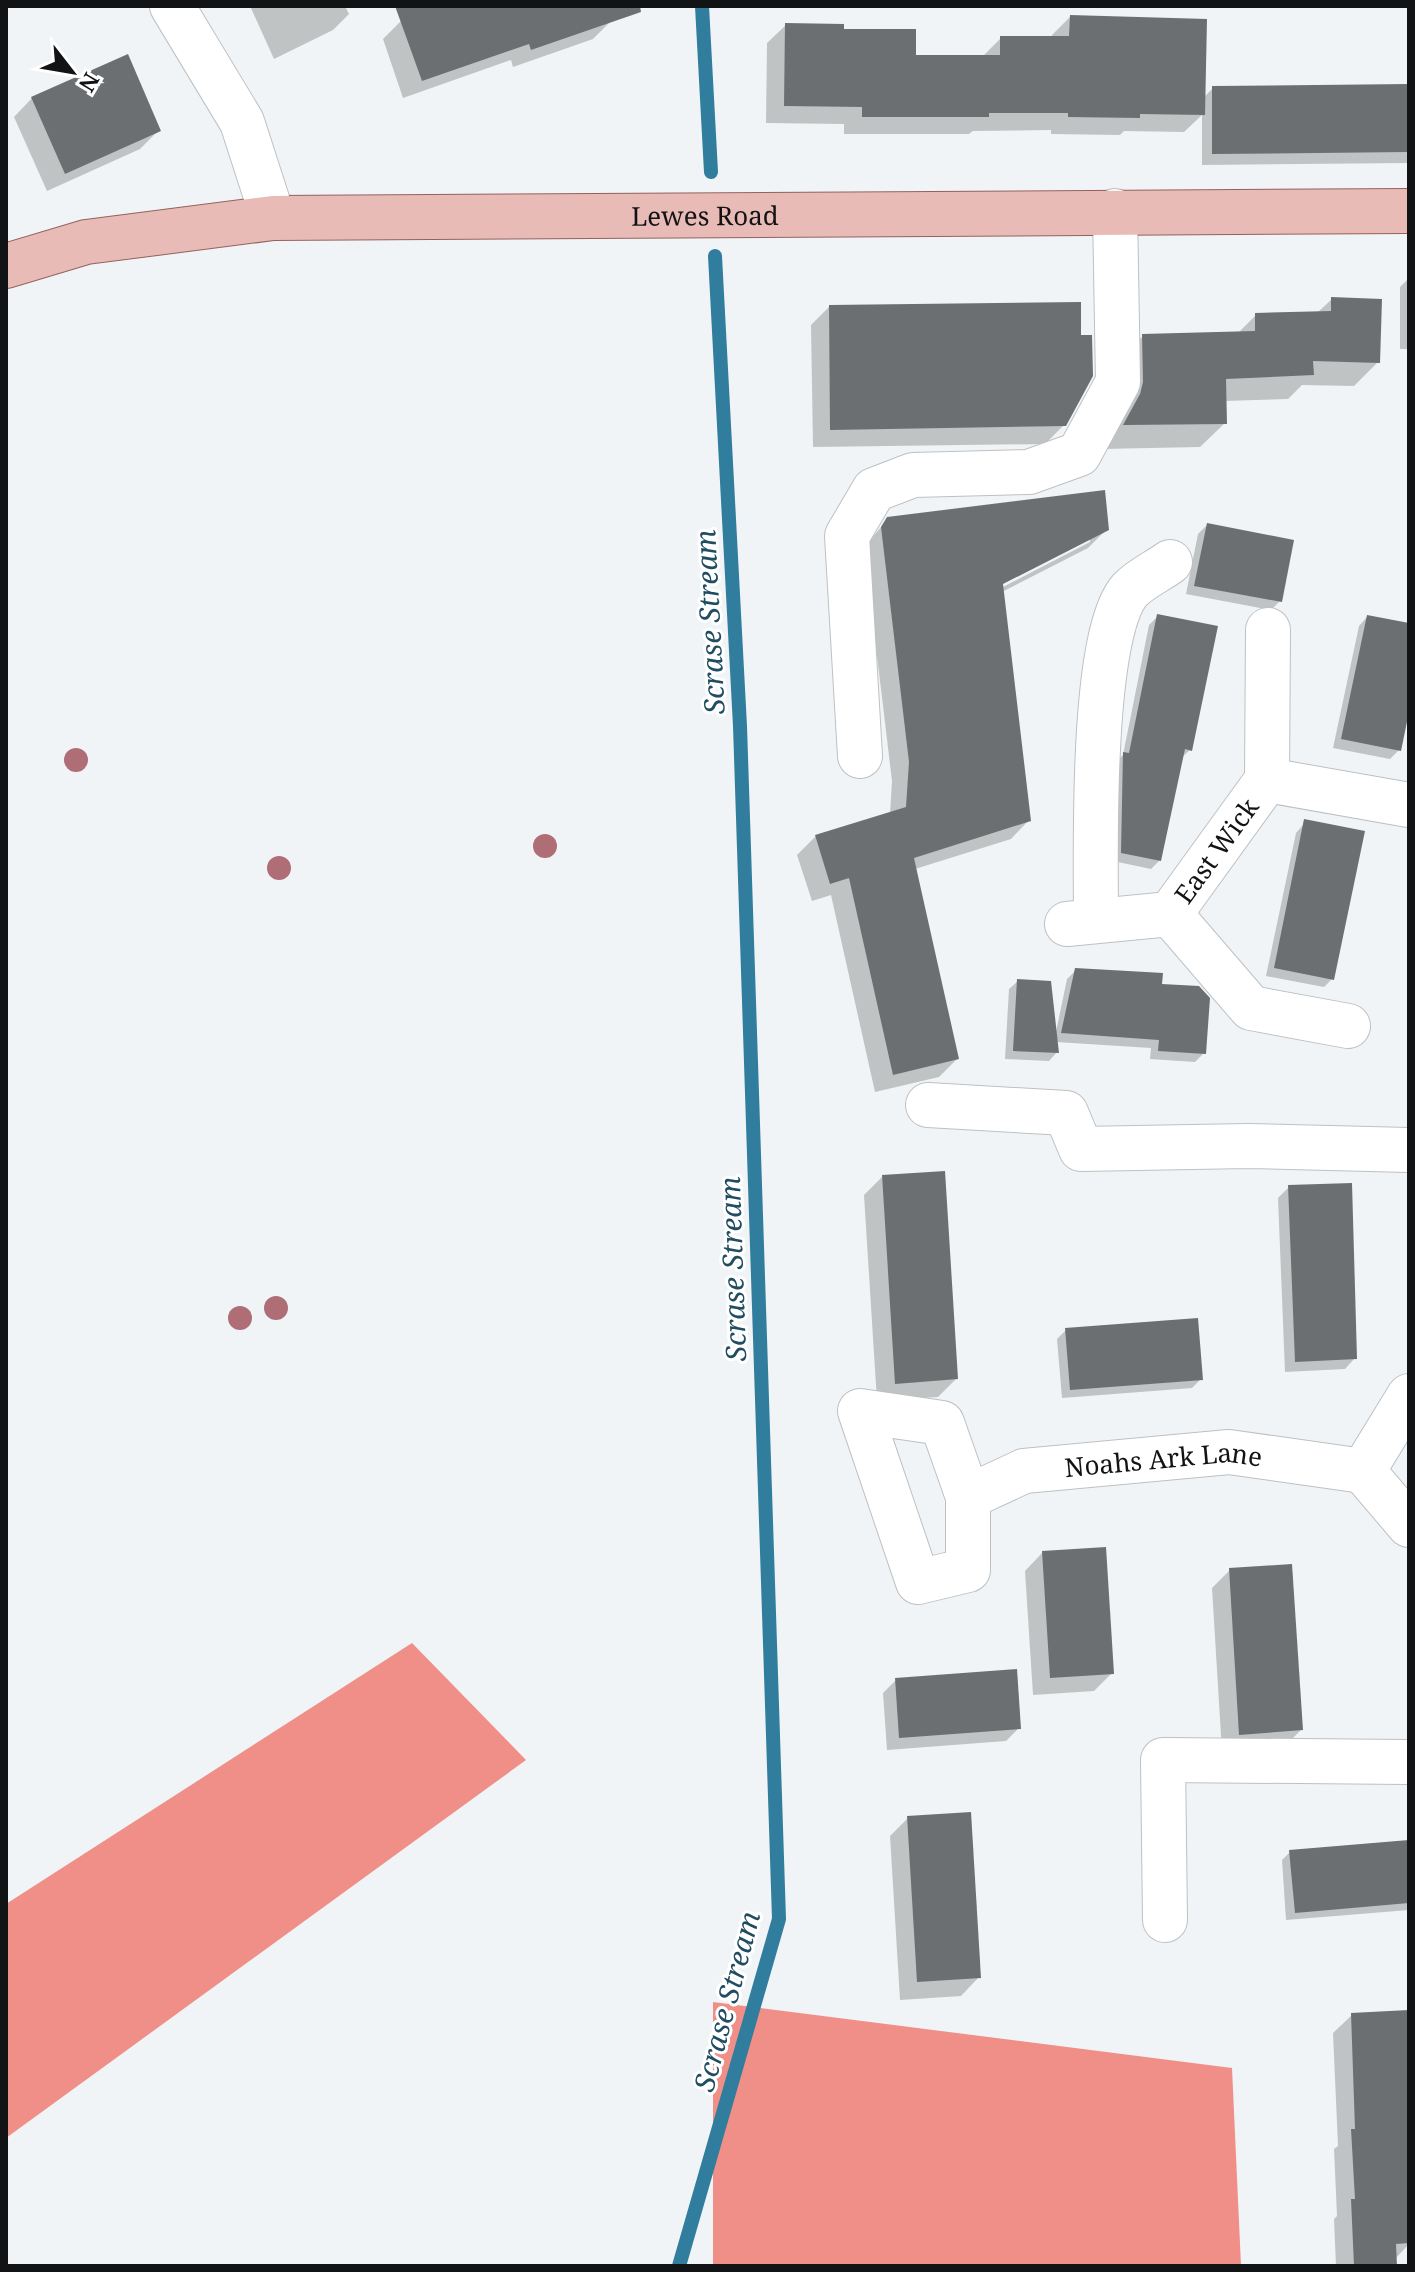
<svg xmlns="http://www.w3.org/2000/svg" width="1415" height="2272" font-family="'Noto Serif',serif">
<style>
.forest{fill:#ef8f88}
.shadow{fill:#0003;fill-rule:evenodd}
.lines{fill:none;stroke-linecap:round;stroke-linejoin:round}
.stream{stroke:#317d9e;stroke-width:14}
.building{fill:#6c6f71}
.minor-casing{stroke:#bdc1c3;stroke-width:46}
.major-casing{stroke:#93625f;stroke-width:46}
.minor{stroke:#fff;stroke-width:44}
.major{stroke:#e8bbb7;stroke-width:44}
.tree{fill:#af6e76}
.labels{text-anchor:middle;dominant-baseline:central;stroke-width:6;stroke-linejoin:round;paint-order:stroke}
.street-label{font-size:26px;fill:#121314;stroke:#fff}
.water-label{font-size:28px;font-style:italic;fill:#204d61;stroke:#fff}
</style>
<rect width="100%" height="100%" fill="#f0f4f6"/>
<g class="forest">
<polygon points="412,1643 526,1760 6,2138 6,1904"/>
<polygon points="713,2002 1232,2068 1241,2266 713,2266"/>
</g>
<g class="shadow">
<polygon points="250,6 345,6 349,14 333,30 274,59"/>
<polygon points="445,6 606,6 611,21 593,39 513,67 511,60 403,98 383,39 401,21"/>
<polygon points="1070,17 1203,98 1213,88 1409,85 1409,163 1202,165 1202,115 1184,132 1124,131 1120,135 1051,134 1051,130 973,131 969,134 844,134 844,124 766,123 767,43 786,25 842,31 914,57 982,57 1001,38 1052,38 1052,35"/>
<polygon points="32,98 158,131 140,149 47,191 14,117"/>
<polygon points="1409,278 1409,349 1400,349 1400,287"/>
<polygon points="1332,299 1378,362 1354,386 1302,385 1288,399 1224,401 1225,423 1200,447 1101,449 1119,360 1143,336 1237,334 1256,315 1317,313"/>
<polygon points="829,307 1079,337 1064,425 1045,444 813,447 811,325"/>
<path d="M 888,519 L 1107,529 L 1088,548 L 1002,592 L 1029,820 L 1011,839 L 915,869 L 957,1059 L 939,1077 L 875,1092 L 831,895 L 812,901 L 797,855 L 816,836 L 890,814 L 892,781 L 864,547 ZM 1090,537 L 1090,542 L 995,591 L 993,587 Z"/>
<polygon points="1207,525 1280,601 1271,610 1186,594 1198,534"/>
<polygon points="1158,616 1190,750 1180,759 1160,860 1151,869 1113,861 1115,763 1123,755 1149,625"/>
<polygon points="1367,617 1409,626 1409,703 1399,750 1390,759 1333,748 1359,626"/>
<polygon points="1304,824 1332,979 1324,987 1266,976 1296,833"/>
<polygon points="1076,970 1160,986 1204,1053 1195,1062 1150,1059 1151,1048 1056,1042 1057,1052 1049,1061 1005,1059 1009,989 1018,981 1056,1032 1067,979"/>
<polygon points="882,1177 956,1379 938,1397 877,1401 864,1195"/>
<polygon points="1289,1187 1355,1358 1345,1369 1285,1372 1278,1198"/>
<polygon points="1066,1330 1201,1379 1192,1388 1062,1398 1057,1339"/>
<polygon points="1043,1552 1112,1673 1094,1691 1033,1695 1025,1571"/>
<polygon points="1230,1570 1301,1730 1283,1748 1222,1752 1212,1588"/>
<polygon points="896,1680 1019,1728 1006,1741 887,1750 883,1693"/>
<polygon points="908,1818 979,1977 961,1996 900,2000 890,1836"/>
<polygon points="1409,1842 1409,1910 1286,1920 1282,1860 1290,1852"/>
<polygon points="1352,2015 1409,2034 1409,2244 1395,2259 1395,2266 1336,2266 1334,2219 1337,2216 1334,2149 1338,2146 1333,2033"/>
</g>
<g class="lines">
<g class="stream">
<polyline points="702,6 711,172"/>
<polyline points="679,2266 779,1919 740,726 715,256"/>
</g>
</g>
<g class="building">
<polygon points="395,6 640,6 641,12 531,50 529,44 422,81"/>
<polygon points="1070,15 1207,19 1205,115 1140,114 1140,118 1068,117 1068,113 989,113 989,117 862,117 862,107 784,106 785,23 844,24 844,29 916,29 916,55 1000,55 1000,36 1069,36"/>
<polygon points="128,54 161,131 65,174 31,97"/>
<polygon points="1409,84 1409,152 1212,154 1212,86"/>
<polygon points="1331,297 1382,299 1380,363 1313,361 1314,375 1226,379 1227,424 1123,425 1140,394 1143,382 1142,334 1255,331 1255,313 1331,311"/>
<polygon points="1081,302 1081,335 1092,335 1093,376 1066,426 830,430 829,305"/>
<polygon points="1105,490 1109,530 1003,584 1031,821 914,858 959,1059 893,1075 849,878 830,884 815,835 906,807 909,762 881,527 887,517"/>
<polygon points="1207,523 1294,540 1282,602 1194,586"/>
<polygon points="1157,614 1218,626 1192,751 1185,749 1161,861 1121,853 1123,752 1129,753"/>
<polygon points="1367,615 1409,623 1409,712 1401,751 1341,739"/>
<polygon points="1304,819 1365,831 1334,980 1274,968"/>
<polygon points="1075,968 1163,973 1162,984 1199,986 1210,998 1206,1054 1158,1051 1159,1040 1061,1033"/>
<polygon points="1017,979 1051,981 1059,1053 1013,1051"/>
<polygon points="945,1171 958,1379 895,1384 882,1175"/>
<polygon points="1352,1183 1357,1359 1295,1362 1288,1185"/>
<polygon points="1198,1318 1203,1380 1070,1390 1065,1328"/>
<polygon points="1106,1547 1114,1674 1050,1678 1042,1551"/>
<polygon points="1292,1564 1303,1730 1239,1735 1229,1568"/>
<polygon points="1017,1669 1021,1729 899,1738 895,1678"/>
<polygon points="971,1812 981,1978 917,1982 907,1816"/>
<polygon points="1409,1840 1409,1903 1295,1913 1289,1850"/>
<polygon points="1409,2010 1409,2243 1396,2244 1397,2266 1354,2266 1351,2199 1355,2199 1351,2129 1355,2129 1351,2013"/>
</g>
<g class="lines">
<defs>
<g id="minor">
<polyline points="172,6 242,122 273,218"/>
<polyline points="860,756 847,536 874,490 913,475 1029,472 1079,454 1118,382 1115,211"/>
<polyline points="1267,780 1409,805"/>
<polyline points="1170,914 1251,1008 1348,1026"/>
<path d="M 1096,921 C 1096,856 1090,635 1130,590 C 1140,579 1158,571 1170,562"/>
<path id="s1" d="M 1067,924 L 1170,914 L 1267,780 L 1268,630"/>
<polyline points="928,1105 1066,1113 1081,1149 1248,1146 1409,1150"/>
<polyline points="1409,1396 1363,1471 1409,1525"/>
<path id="s2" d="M 968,1497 L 942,1423 L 860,1411 L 918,1582 L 968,1570 L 968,1497 L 1024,1471 L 1229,1452 L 1363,1471"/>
<polyline points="1165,1920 1163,1760 1409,1762"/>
</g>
<g id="major">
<path id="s3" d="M 6,266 L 86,242 L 273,218 L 1409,211"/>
</g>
</defs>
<use href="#minor" class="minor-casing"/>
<use href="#major" class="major-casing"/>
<use href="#minor" class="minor"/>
<use href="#major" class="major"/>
</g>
<g class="tree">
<circle cx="76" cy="760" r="12"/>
<circle cx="545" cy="846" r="12"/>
<circle cx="279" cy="868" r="12"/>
<circle cx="276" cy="1308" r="12"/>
<circle cx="240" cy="1318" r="12"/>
</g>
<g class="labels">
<g class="street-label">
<text stroke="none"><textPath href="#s3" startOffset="704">Lewes Road</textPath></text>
<text stroke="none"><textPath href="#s1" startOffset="182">East Wick</textPath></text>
<text stroke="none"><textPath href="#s2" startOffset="668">Noahs Ark Lane</textPath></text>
</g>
<g class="water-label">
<text transform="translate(709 622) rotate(-93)">Scrase Stream</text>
<text transform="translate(732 1269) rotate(-92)">Scrase Stream</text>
<text transform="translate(726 2001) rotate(-75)">Scrase Stream</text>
</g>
</g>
<rect width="1415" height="2272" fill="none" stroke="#121314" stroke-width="16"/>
<g transform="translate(72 72) rotate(121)" stroke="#ffffff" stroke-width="6" paint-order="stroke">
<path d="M0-6L14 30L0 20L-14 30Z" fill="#121314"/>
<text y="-12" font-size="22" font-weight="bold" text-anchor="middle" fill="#121314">N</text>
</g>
</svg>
